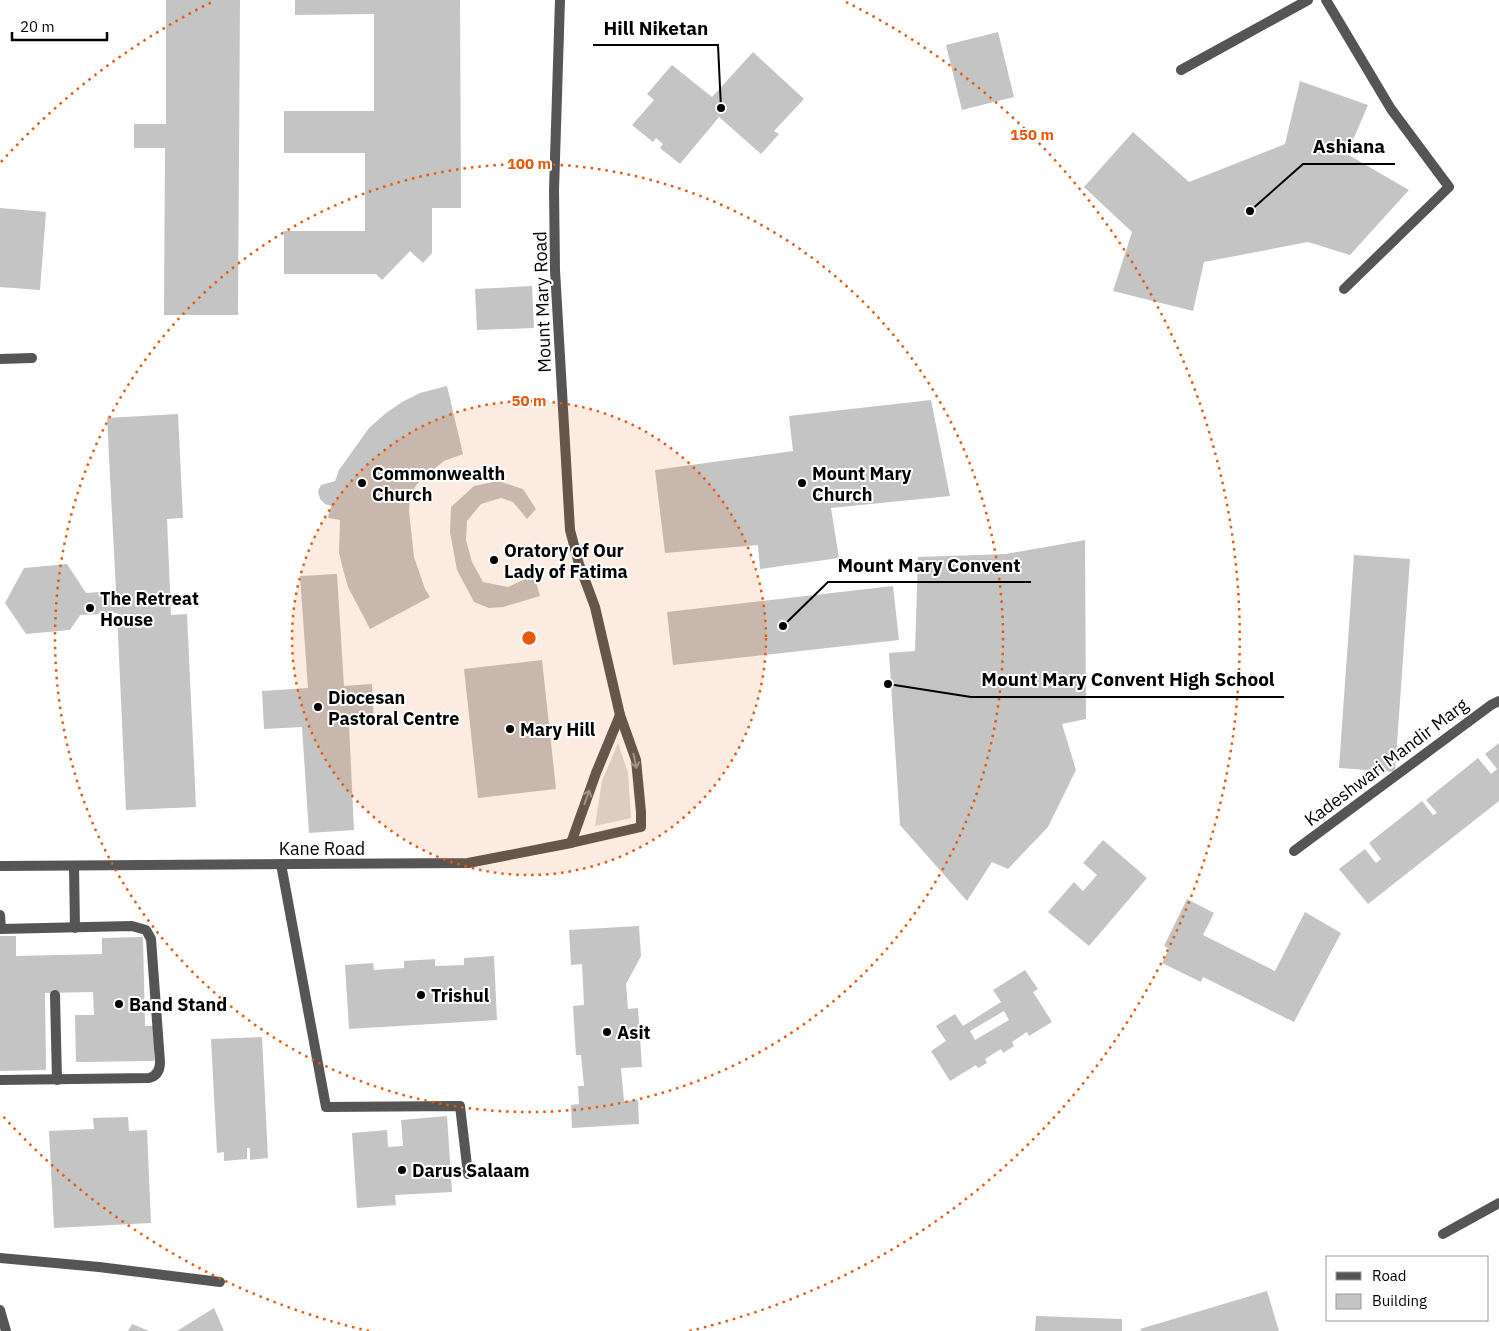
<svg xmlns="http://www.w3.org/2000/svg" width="1499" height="1331" font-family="'IBM Plex Sans',sans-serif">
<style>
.green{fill:#dcdcdc}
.building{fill:#c4c4c4;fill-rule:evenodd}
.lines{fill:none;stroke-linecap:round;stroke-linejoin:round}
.lane{stroke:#555;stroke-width:10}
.street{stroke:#555;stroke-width:10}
.oneway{stroke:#999}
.ring{fill:none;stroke:#e8590c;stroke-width:2.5;stroke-dasharray:2.5 5}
.poi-dot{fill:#000;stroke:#fff;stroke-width:2}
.labels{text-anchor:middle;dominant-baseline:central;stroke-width:4;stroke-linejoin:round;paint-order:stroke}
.street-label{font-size:18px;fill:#000;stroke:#fff}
.poi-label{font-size:18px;font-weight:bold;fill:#000;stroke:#fff;text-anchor:start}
.centre{fill:#e8590c;stroke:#fff;stroke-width:2.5}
.ring-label{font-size:15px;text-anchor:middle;font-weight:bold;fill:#e8590c;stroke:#fff;stroke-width:4;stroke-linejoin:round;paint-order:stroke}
.leader{fill:none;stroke:#000;stroke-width:2}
.callout-dot{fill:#000;stroke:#fff;stroke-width:2}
.callout-label{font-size:19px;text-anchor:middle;font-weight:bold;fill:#000;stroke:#fff;stroke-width:4;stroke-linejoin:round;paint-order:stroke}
</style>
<rect width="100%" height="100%" fill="#fff"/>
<polygon class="green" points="618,743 628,773 631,818 595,826 602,781"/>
<g class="building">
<polygon points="166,0 240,0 238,315 164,315 165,148 134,148 134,124 166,124"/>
<polygon points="295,0 460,0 461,208 432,208 432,253 423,263 410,251 382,280 376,274 284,274 284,231 365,231 365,153 284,153 284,111 374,111 374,14 295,15"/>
<polygon points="998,32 1014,97 962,110 946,45"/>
<polygon points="753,52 804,99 774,131 779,134 761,154 719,117 680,164 660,148 663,144 656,138 653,142 632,125 654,100 647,94 672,65 712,97"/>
<polygon points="1300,81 1368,105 1347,154 1409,190 1350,255 1308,242 1204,262 1193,311 1113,291 1132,232 1084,187 1133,132 1189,182 1285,144"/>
<polygon points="0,208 46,212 40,290 0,287"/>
<polygon points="532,286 534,328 477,330 475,289"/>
<polygon points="447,386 463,454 444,461 425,476 416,485 410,498 409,511 414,557 425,589 430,597 370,629 348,587 343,569 339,553 340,520 328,518 331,506 325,504 320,499 318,491 321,485 335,481 339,470 369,428 386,413 402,402 420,393"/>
<polygon points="931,400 950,496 831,508 839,558 760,569 758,545 665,553 655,470 793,451 789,416"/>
<polygon points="178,414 183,518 167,519 171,615 187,614 196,807 126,810 117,613 80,615 70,630 26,634 5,603 24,568 67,564 86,593 116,591 107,418"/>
<polygon points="498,481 523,489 536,509 527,519 513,502 501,498 481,504 467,521 466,540 472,562 483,582 508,587 534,575 540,596 503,607 489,608 474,602 457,570 450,532 451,507 474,486"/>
<polygon points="1085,540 1086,719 1062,724 1076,770 1048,827 1008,869 992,862 967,901 900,825 889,653 915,651 918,557 1006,554"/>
<polygon points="1354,555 1410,559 1395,772 1339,768"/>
<polygon points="337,574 344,686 372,684 374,722 349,724 354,830 309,833 302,727 264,729 262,691 308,688 300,576"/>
<polygon points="893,586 899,640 673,665 667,612"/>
<polygon points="542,660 556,789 478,798 464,669"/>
<polygon points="1499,743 1499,801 1368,904 1339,869 1365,849 1376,863 1381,859 1369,843 1422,801 1433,815 1437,813 1426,800 1478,758 1491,774 1497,769 1485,754"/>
<polygon points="1103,840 1147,878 1089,946 1048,912 1074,882 1083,891 1097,875 1083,863"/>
<polygon points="1187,899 1214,913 1203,935 1275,971 1305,912 1341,933 1294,1022 1203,977 1201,982 1162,963 1169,949 1164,946"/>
<polygon points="639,926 641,956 626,984 628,1009 638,1008 642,1067 621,1068 624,1101 638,1100 639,1124 572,1128 571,1105 579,1104 578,1086 584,1086 581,1055 576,1055 573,1006 584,1005 582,964 571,965 569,930"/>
<polygon points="0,936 16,936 16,956 102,954 102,938 143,937 145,1026 154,1026 154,1061 76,1062 75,1015 94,1015 93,992 45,993 46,1070 0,1071"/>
<polygon points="494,956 497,1020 349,1029 345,965 373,963 374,970 404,968 404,961 435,959 435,966 464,965 464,958"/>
<path d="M 1025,970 L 1038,989 L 1033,992 L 1052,1022 L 1029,1036 L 1027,1032 L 1012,1042 L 1014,1046 L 1003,1053 L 1001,1049 L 985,1059 L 987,1063 L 978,1068 L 976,1065 L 950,1081 L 931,1051 L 946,1041 L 936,1026 L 955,1014 L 963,1026 L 1001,1002 L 993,990 ZM 1004,1011 L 1009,1020 L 975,1040 L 970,1031 Z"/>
<polygon points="262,1037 268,1158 250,1160 250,1148 247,1148 247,1159 224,1161 224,1152 217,1153 211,1039"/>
<polygon points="447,1116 452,1192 395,1195 396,1205 357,1208 352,1133 387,1130 388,1147 403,1146 401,1120"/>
<polygon points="128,1117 129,1131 147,1130 151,1223 54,1228 49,1131 94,1129 93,1118"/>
<polygon points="1267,1291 1279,1331 1141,1331 1140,1329"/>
<polygon points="214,1308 224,1331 177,1331"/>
<polygon points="1036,1316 1122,1319 1122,1331 1035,1331"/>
<polygon points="132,1324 149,1331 128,1331"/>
</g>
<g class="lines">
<g class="lane">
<polyline points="1326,0 1391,109 1449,187 1344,289"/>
<polyline points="1181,70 1308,0"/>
<polyline points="281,864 326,1107 460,1106 468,1174"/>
<polyline points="99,1267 220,1282"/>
<polyline points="0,1310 6,1331"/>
</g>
<g class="street">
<polyline points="0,359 32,358"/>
<polyline points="571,843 596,773 620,715"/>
<polyline points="1294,851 1491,705 1499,701"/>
<polyline points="0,866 468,863 571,843 641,827 641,812 636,760 620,715 595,607 579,564 570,530 555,270 554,190 560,0"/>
<polyline points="74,866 75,928"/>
<polyline points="0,915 1,929"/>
<path d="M 0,929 L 132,926 L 146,930 L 151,939 L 160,1062 C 160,1070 157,1076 149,1078 L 0,1080"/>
<polyline points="55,995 57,1080"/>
<polyline points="1443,1234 1499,1203"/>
<polyline points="0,1258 99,1267"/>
</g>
</g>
<defs><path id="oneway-shaft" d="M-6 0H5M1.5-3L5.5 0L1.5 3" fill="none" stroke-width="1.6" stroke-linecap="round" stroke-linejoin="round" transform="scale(1.25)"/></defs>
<g class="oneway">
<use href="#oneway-shaft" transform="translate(635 761) rotate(78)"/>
<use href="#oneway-shaft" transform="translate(587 797) rotate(-70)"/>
</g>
<circle cx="529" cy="638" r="237" fill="#e8590c" fill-opacity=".12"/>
<g class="ring">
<circle cx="529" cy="638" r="237"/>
<circle cx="529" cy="638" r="474"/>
<path d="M369 1331A711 711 0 0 1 1 1114M1 162A711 711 0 0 1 212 2M846 2A711 711 0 0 1 689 1331"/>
</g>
<g class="poi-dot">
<circle cx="362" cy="483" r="5"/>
<circle cx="802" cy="483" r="5"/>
<circle cx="494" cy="560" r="5"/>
<circle cx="90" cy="608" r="5"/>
<circle cx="318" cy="707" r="5"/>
<circle cx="510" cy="729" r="5"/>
<circle cx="421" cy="995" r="5"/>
<circle cx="119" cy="1004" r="5"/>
<circle cx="607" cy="1032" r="5"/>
<circle cx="402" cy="1170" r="5"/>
</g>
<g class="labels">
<g class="street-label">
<text transform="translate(542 302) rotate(-92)">Mount Mary Road</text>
<text transform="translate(1386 762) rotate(-37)">Kadeshwari Mandir Marg</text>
<text x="322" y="848">Kane Road</text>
</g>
<g class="poi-label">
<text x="372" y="473">Commonwealth<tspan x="372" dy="21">Church</tspan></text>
<text x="812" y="473">Mount Mary<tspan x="812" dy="21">Church</tspan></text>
<text x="504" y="550">Oratory of Our<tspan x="504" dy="21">Lady of Fatima</tspan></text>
<text x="100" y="598">The Retreat<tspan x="100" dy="21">House</tspan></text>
<text x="328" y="697">Diocesan<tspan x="328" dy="21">Pastoral Centre</tspan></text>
<text x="520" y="729">Mary Hill</text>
<text x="431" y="995">Trishul</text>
<text x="129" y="1004">Band Stand</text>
<text x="617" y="1032">Asit</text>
<text x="412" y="1170">Darus Salaam</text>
</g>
</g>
<circle cx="529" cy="638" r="8" class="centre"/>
<g class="ring-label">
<text x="1032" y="140">150 m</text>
<text x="529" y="169">100 m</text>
<text x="529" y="406">50 m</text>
</g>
<path class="leader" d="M721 108L718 45H593M1250 211L1303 164H1395M783 626L828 582H1031M888 684L971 697H1284"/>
<g class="callout-dot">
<circle cx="721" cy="108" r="5"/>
<circle cx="1250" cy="211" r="5"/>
<circle cx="783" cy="626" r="5"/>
<circle cx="888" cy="684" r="5"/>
</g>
<g class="callout-label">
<text x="656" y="35">Hill Niketan</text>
<text x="1349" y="153">Ashiana</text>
<text x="929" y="572">Mount Mary Convent</text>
<text x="1128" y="686">Mount Mary Convent High School</text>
</g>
<rect x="1326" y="1256" width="162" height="65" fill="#ffffff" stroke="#999999"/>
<rect x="1336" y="1272" width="25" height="8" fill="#555555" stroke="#999999"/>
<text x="1372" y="1281" font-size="15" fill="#000000">Road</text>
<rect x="1336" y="1294" width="25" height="15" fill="#c4c4c4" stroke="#999999"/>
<text x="1372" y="1306" font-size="15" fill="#000000">Building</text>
<path d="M12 32v8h95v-8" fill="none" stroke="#000000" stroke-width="2.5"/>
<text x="20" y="32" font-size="15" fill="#000000" stroke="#ffffff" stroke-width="4" paint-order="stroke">20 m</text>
</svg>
